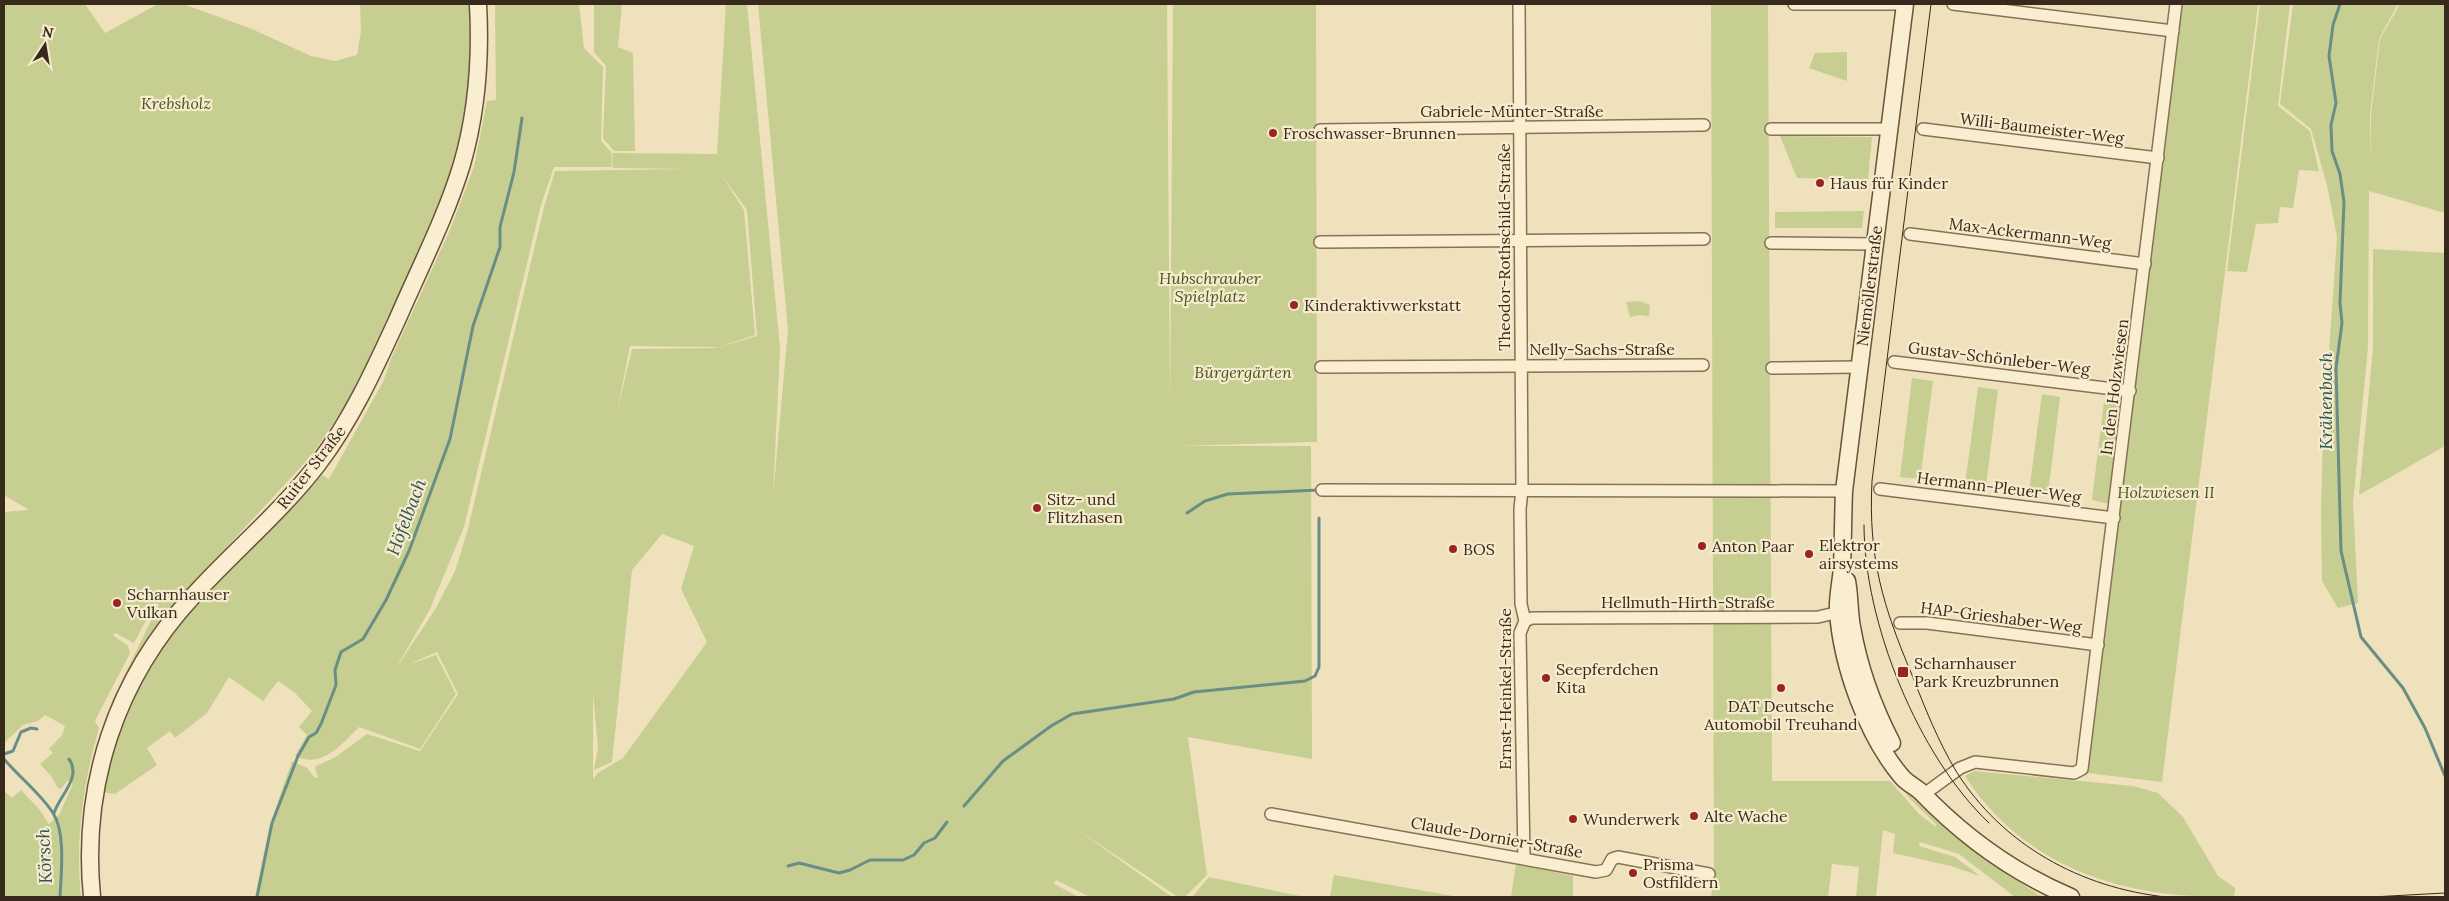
<svg xmlns="http://www.w3.org/2000/svg" width="2449" height="901" font-family="Lora,serif">
<style>
.green{fill:#c6ce91;fill-rule:evenodd}
.lines{fill:none;stroke-linecap:round;stroke-linejoin:round}
.stream{stroke:#688e85;stroke-width:3}
.minor-casing{stroke:#887156;stroke-width:14}
.secondary-casing{stroke:#6a5239;stroke-width:19}
.minor{stroke:#faeed1;stroke-width:11}
.secondary{stroke:#faeed1;stroke-width:16}
.tram{stroke:#37291b;stroke-width:1}
.poi-dot{fill:#9a2423;stroke:#f7ebcd;stroke-width:2}
.labels{text-anchor:middle;dominant-baseline:central;stroke-width:4.5;stroke-linejoin:round;paint-order:stroke}
.park-label{font-size:16px;font-style:italic;fill:#475421;stroke:#f7ebcd}
.street-label{font-size:16px;fill:#37291b;stroke:#f7ebcd}
.poi-label{font-size:16px;fill:#37291b;stroke:#f7ebcd;text-anchor:start}
.water-label{font-size:18px;font-style:italic;fill:#295755;stroke:#f7ebcd}
</style>
<rect width="100%" height="100%" fill="#f0e1bd"/>
<g class="green">
<path d="M 4,4 L 85,4 L 105,33 L 158,4 L 183,4 L 252,29 L 311,56 L 335,61 L 357,55 L 361,31 L 360,4 L 472,4 L 469,26 L 472,29 L 474,65 L 459,162 L 414,269 L 349,400 L 311,456 L 215,560 L 113,709 L 110,707 L 112,701 L 159,604 L 155,603 L 134,643 L 115,633 L 113,635 L 128,646 L 130,653 L 95,721 L 99,728 C 83,784 75,839 81,897 L 4,897 L 4,791 L 12,798 L 21,790 L 39,809 L 49,824 L 59,815 L 73,784 L 68,780 L 61,789 L 58,788 L 51,776 L 40,764 L 53,753 L 49,749 L 62,735 L 65,726 L 45,715 L 38,721 L 23,725 L 4,743 L 4,512 L 29,510 L 4,495 Z"/>
<path d="M 495,4 L 579,4 L 584,48 L 603,67 L 601,141 L 611,152 L 612,167 L 554,167 L 541,205 L 464,527 L 430,609 L 395,670 L 436,608 L 455,571 L 468,529 L 544,207 L 555,171 L 690,169 L 613,168 L 612,153 L 717,154 L 726,4 L 747,4 L 780,348 L 773,496 L 788,330 L 758,4 L 1167,4 L 1170,409 L 1173,4 L 1316,4 L 1317,442 L 1178,446 L 1311,446 L 1312,759 L 1188,737 L 1207,875 L 1185,897 L 1178,897 L 1075,828 L 1172,897 L 1090,897 L 1056,880 L 1054,884 L 1079,897 L 255,897 L 269,828 L 292,761 L 307,768 L 315,778 L 318,777 L 315,769 L 316,766 L 334,758 L 367,734 L 420,751 L 458,694 L 437,652 L 407,665 L 436,655 L 456,694 L 420,749 L 359,727 C 341,745 322,769 295,756 L 307,735 L 299,727 L 312,711 L 294,692 L 278,681 L 263,701 L 229,677 L 207,713 L 175,738 L 170,731 L 147,748 L 157,765 L 115,794 L 103,792 C 114,742 132,695 160,652 C 204,586 270,536 322,475 L 329,479 L 383,382 L 391,359 L 450,230 L 474,167 L 487,101 L 496,100 ZM 720,173 L 747,210 L 757,336 L 716,348 L 755,335 L 744,210 ZM 630,346 L 715,347 L 715,348 L 632,349 L 617,412 ZM 662,534 L 694,546 L 681,589 L 707,642 L 623,758 L 598,773 L 593,779 L 593,694 L 598,748 L 594,770 L 612,762 L 632,570 Z"/>
<polygon points="594,4 622,4 618,47 633,53 635,151 614,151 603,138 606,66 594,52"/>
<path d="M 1711,4 L 1768,4 L 1772,781 L 1890,781 L 1919,814 L 1936,827 L 1936,824 L 1910,799 L 1896,780 C 1910,788 1919,804 1932,815 C 1967,845 2003,872 2042,897 L 2015,897 L 1959,854 L 1920,842 L 1919,846 L 1955,857 L 1980,876 L 1951,866 L 1893,853 L 1895,834 L 1883,830 L 1876,897 L 1856,897 L 1859,867 L 1832,864 L 1828,897 L 1711,897 L 1714,876 Z"/>
<polygon points="2180,4 2258,4 2162,782 2087,773"/>
<polygon points="2260,4 2290,4 2278,106 2310,131 2319,171 2299,170 2293,208 2280,207 2278,223 2256,224 2247,272 2227,271"/>
<polygon points="2293,4 2398,4 2379,39 2370,114 2370,165 2371,115 2380,39 2400,4 2445,4 2445,213 2369,191 2368,347 2353,503 2358,603 2338,608 2322,581 2321,511 2323,440 2337,237 2327,185 2311,129 2280,104"/>
<polygon points="1847,52 1847,81 1809,68 1815,53"/>
<polygon points="1780,136 1872,137 1868,180 1797,178"/>
<polygon points="1864,211 1862,228 1775,228 1775,212"/>
<polygon points="2373,249 2445,253 2445,446 2359,495 2373,349"/>
<polygon points="1639,301 1650,305 1649,316 1640,315 1630,317 1626,302"/>
<polygon points="1912,378 1933,381 1920,479 1900,477"/>
<polygon points="1978,387 1998,390 1986,486 1965,485"/>
<polygon points="2042,394 2060,397 2048,494 2029,492"/>
<polygon points="2104,402 2121,404 2110,504 2092,500"/>
<path d="M 1974,771 L 2133,786 L 2158,793 L 2183,817 L 2218,876 L 2235,888 L 2234,896 C 2128,901 2024,868 1965,776 Z"/>
<polygon points="1516,864 1573,876 1573,897 1511,897"/>
<polygon points="1334,875 1459,897 1330,897"/>
<polygon points="1209,877 1305,897 1192,897"/>
</g>
<g class="lines">
<g class="stream">
<polyline points="2340,4 2333,25 2329,56 2336,103 2331,125 2332,151 2340,174 2344,202 2340,303 2342,323 2336,368 2341,551 2361,637 2403,688 2425,728 2445,776"/>
<polyline points="1187,513 1205,501 1228,494 1319,490"/>
<polyline points="4,754 13,751 21,732 31,728 37,729"/>
<path d="M 4,759 C 19,777 41,794 53,813 C 66,833 61,874 60,897"/>
<polyline points="964,806 1003,761 1051,726 1072,714 1174,699 1194,692 1305,681 1315,676 1319,667 1319,518"/>
<path d="M 54,813 C 60,795 82,777 69,759"/>
<polyline points="788,866 799,863 839,873 850,870 870,860 903,860 914,855 924,843 935,838 947,822"/>
<polyline points="257,897 272,823 298,756 309,737 316,733 321,724 336,685 335,670 341,652 363,639 386,600 409,551 450,439 473,326 500,247 500,227 514,172 522,118"/>
</g>
<defs>
<g id="minor">
<polyline points="1519,4 1522,490 1520,509 1521,604 1525,621 1520,633 1524,858"/>
<polyline points="1794,4 1903,4"/>
<polyline points="1953,4 2173,31"/>
<polyline points="1771,129 1889,129"/>
<polyline points="1923,129 2158,158"/>
<polyline points="1320,130 1704,125"/>
<polyline points="1910,234 2145,264"/>
<polyline points="1320,242 1704,239"/>
<polyline points="1771,243 1875,244"/>
<polyline points="1894,362 2130,391"/>
<polyline points="1321,367 1703,365"/>
<polyline points="1772,368 1859,367"/>
<polyline points="1880,489 2114,518"/>
<polyline points="1322,490 1844,491"/>
<polyline points="1525,621 1532,618 1818,617 1844,611"/>
<polyline points="1900,623 1927,623 2098,645"/>
<polyline points="1923,795 1960,768 1975,762 2074,773 2082,769 2176,4"/>
<polyline points="1271,814 1596,872 1606,870 1612,859 1618,857 1709,874"/>
</g>
<g id="secondary">
<path d="M 1905,4 L 1844,491 C 1843,516 1843,542 1842,567 C 1841,582 1837,597 1838,612 C 1842,666 1867,736 1902,777 C 1907,783 1914,786 1920,791 C 1963,836 2014,873 2071,897"/>
<path d="M 1847,581 C 1850,596 1849,612 1852,627 C 1859,668 1873,706 1892,743"/>
<path d="M 92,897 C 81,785 116,679 193,596 C 234,551 281,512 318,464 C 352,419 375,368 398,318 C 420,267 446,217 462,164 C 477,112 481,58 478,4"/>
</g>
</defs>
<use href="#minor" class="minor-casing"/>
<use href="#secondary" class="secondary-casing"/>
<use href="#minor" class="minor"/>
<use href="#secondary" class="secondary"/>
<g class="tram">
<path d="M 1931,4 L 1872,481 C 1868,558 1883,606 1912,675 C 1925,708 1938,741 1956,771 C 2002,845 2081,888 2166,897"/>
<path d="M 1864,525 C 1864,622 1918,756 1989,823"/>
<polyline points="2372,897 2445,893"/>
</g>
</g>
<g class="poi-dot">
<circle cx="1273" cy="133" r="5"/>
<circle cx="1820" cy="183" r="5"/>
<circle cx="1294" cy="305" r="5"/>
<circle cx="1037" cy="508" r="5"/>
<circle cx="1702" cy="546" r="5"/>
<circle cx="1453" cy="549" r="5"/>
<circle cx="1809" cy="554" r="5"/>
<circle cx="117" cy="603" r="5"/>
<rect x="1897" y="666" width="12" height="12" rx="2.5"/>
<circle cx="1546" cy="678" r="5"/>
<circle cx="1781" cy="688" r="5"/>
<circle cx="1694" cy="816" r="5"/>
<circle cx="1573" cy="819" r="5"/>
<circle cx="1633" cy="873" r="5"/>
</g>
<g class="labels">
<g class="park-label">
<text x="176" y="103">Krebsholz</text>
<text x="1210" y="278">Hubschrauber<tspan x="1210" dy="18">Spielplatz</tspan></text>
<text x="1243" y="372">Bürgergärten</text>
<text x="2166" y="492">Holzwiesen II</text>
</g>
<g class="street-label">
<text x="1512" y="111">Gabriele-Münter-Straße</text>
<text transform="translate(2042 128) rotate(7)">Willi-Baumeister-Weg</text>
<text transform="translate(2030 233) rotate(7)">Max-Ackermann-Weg</text>
<text transform="translate(1504 247) rotate(-90)">Theodor-Rothschild-Straße</text>
<text transform="translate(1869 286) rotate(-83)">Niemöllerstraße</text>
<text x="1602" y="349">Nelly-Sachs-Straße</text>
<text transform="translate(1999 358) rotate(7)">Gustav-Schönleber-Weg</text>
<text transform="translate(2114 387) rotate(-83)">In den Holzwiesen</text>
<text transform="translate(311 467) rotate(-52)">Ruiter Straße</text>
<text transform="translate(1999 487) rotate(7)">Hermann-Pleuer-Weg</text>
<text x="1688" y="602">Hellmuth-Hirth-Straße</text>
<text transform="translate(2001 617) rotate(7)">HAP-Grieshaber-Weg</text>
<text transform="translate(1505 689) rotate(-90)">Ernst-Heinkel-Straße</text>
<text transform="translate(1497 837) rotate(10)">Claude-Dornier-Straße</text>
</g>
<g class="poi-label">
<text x="1283" y="133">Froschwasser-Brunnen</text>
<text x="1830" y="183">Haus für Kinder</text>
<text x="1304" y="305">Kinderaktivwerkstatt</text>
<text x="1047" y="499">Sitz- und<tspan x="1047" dy="18">Flitzhasen</tspan></text>
<text x="1819" y="545">Elektror<tspan x="1819" dy="18">airsystems</tspan></text>
<text x="1712" y="546">Anton Paar</text>
<text x="1463" y="549">BOS</text>
<text x="127" y="594">Scharnhauser<tspan x="127" dy="18">Vulkan</tspan></text>
<text x="1914" y="663">Scharnhauser<tspan x="1914" dy="18">Park Kreuzbrunnen</tspan></text>
<text x="1556" y="669">Seepferdchen<tspan x="1556" dy="18">Kita</tspan></text>
<text x="1781" y="706" text-anchor="middle">DAT Deutsche<tspan x="1781" dy="18">Automobil Treuhand</tspan></text>
<text x="1704" y="816">Alte Wache</text>
<text x="1583" y="819">Wunderwerk</text>
<text x="1643" y="864">Prisma<tspan x="1643" dy="18">Ostfildern</tspan></text>
</g>
<g class="water-label">
<text transform="translate(2325 401) rotate(-90)">Krähenbach</text>
<text transform="translate(406 517) rotate(-69)">Höfelbach</text>
<text transform="translate(44 856) rotate(-93)">Körsch</text>
</g>
</g>
<rect width="2449" height="901" fill="none" stroke="#37291b" stroke-width="10"/>
<g transform="translate(45 45) rotate(12)" stroke="#f7ebcd" stroke-width="4" paint-order="stroke">
<path d="M0-4L9 19L0 12L-9 19Z" fill="#37291b"/>
<text y="-8" font-size="14" font-weight="bold" text-anchor="middle" fill="#37291b">N</text>
</g>
</svg>
